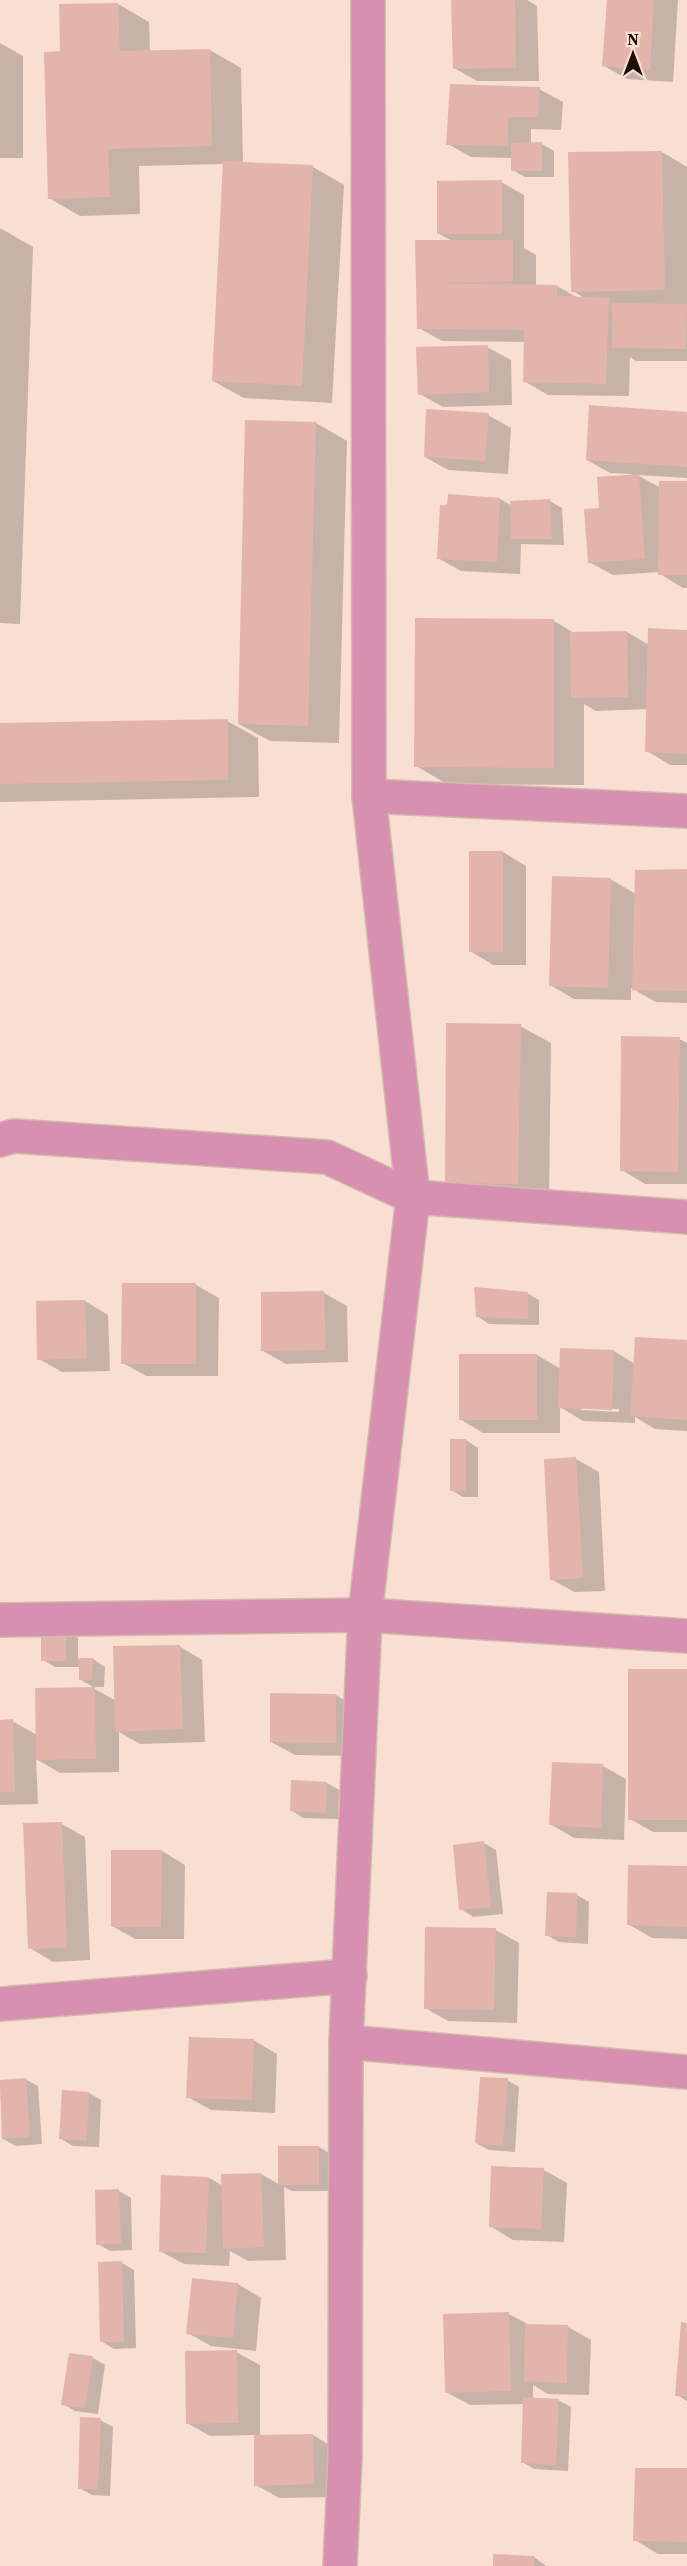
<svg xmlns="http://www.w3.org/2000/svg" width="687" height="2566" font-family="'Source Serif 4',serif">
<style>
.shadow{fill:#0003;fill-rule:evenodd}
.building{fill:#e3b4ab}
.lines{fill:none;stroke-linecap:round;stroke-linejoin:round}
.minor-casing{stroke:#d2baad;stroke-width:36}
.minor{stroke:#d790b0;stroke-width:33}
</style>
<rect width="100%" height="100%" fill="#f9dfd1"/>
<g class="shadow">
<polygon points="453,0 527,0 537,6 539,81 477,81 454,68"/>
<polygon points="609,0 678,0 673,82 627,79 604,66"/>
<polygon points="118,4 149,22 150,52 210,50 241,68 243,163 313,167 344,185 332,403 244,398 213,381 224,164 139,166 140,214 80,216 49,198"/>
<polygon points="0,43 23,56 23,158 0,158"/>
<polygon points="539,89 563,102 561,130 531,129 531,144 542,144 554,151 554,177 525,177 513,170 513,158 471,157 448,144"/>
<polygon points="662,152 687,167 687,361 636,361 630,357 629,396 548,395 524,381 525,342 442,341 419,328 417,241 452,241 439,234 501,182 524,195 524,248 536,255 536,286 557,286 578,298 586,299 573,291"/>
<polygon points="0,228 33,247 20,624 0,623"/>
<polygon points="487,347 511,360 512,405 443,407 420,394"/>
<polygon points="687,413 687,478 637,475 661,488 687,482 687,588 683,588 660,574 660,572 613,575 589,562 601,510 632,474 610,473 587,460"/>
<polygon points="488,415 511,428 508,474 448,470 425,457"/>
<polygon points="247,422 316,423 347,441 339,743 270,741 239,724"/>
<polygon points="500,499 512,506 511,502 550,501 562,508 564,545 521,544 520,574 461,571 438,558"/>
<polygon points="554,621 576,634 627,632 649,645 687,631 687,765 670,765 647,751 648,709 596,711 584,704 584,785 447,784 416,766"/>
<polygon points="227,721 258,738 259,797 0,802 0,725"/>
<polygon points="503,852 526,866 526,965 493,965 470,951"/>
<polygon points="687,870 687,1003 656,1002 631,988 631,1000 574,999 550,985 610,879 636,894"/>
<polygon points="520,1026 551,1043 549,1201 477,1200 446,1183"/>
<polygon points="679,1039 687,1043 687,1184 645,1184 622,1170"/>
<polygon points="196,1285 219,1298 218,1376 146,1376 123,1363"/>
<polygon points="324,1293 347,1306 348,1362 286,1364 263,1351"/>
<polygon points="527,1293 539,1300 539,1325 489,1324 477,1316"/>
<polygon points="85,1301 108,1315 110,1371 62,1372 39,1359 37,1303"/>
<path d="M 687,1342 L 687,1431 L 655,1429 L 635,1417 L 635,1423 L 583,1421 L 560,1407 L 560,1433 L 483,1433 L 460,1419 L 460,1355 L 537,1355 L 561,1369 L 614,1351 L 635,1364 ZM 581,1407 L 619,1409 L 619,1412 L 581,1410 Z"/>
<polygon points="466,1440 478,1448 478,1497 463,1497 451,1490"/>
<polygon points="576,1459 599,1472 605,1591 574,1592 551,1579"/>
<polygon points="66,1631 78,1638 78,1659 93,1659 105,1667 104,1687 93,1687 81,1680 81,1667 55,1667 43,1660"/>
<polygon points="179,1646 202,1660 205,1742 140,1744 119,1732 119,1772 60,1773 36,1759 38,1804 0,1805 0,1721 12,1721 37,1735 95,1689 116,1701"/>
<polygon points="687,1670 687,1832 653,1832 630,1819"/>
<polygon points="336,1695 359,1709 359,1756 295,1755 271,1742"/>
<polygon points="603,1766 626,1779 624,1840 574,1838 550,1824"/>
<polygon points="327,1783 339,1790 338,1819 303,1818 291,1810"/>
<polygon points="25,1824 62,1824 85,1837 90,1960 53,1962 30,1948"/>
<polygon points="484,1843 496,1850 503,1914 473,1917 461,1909"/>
<polygon points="162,1851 185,1865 184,1939 135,1939 112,1926"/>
<polygon points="687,1868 687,1939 652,1938 628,1924"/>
<polygon points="577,1895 589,1902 588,1944 559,1942 547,1935"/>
<polygon points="496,1930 519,1943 517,2023 448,2021 425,2008"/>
<polygon points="253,2040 277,2054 275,2113 211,2110 188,2097"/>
<polygon points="25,2079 38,2086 42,2144 16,2146 3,2139 0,2081"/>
<polygon points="507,2080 519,2087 515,2152 489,2150 476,2143"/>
<polygon points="89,2093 101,2100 99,2147 73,2146 61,2139"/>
<polygon points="280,2147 319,2147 331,2154 331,2191 292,2191 284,2187 286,2260 248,2261 230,2251 229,2266 184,2264 160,2251 209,2178 223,2186 261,2174 280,2185"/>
<polygon points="544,2170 567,2183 564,2242 513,2240 490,2226"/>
<polygon points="119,2191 131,2198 132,2250 110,2251 98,2244"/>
<polygon points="122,2263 134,2270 136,2348 114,2349 101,2341"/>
<polygon points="193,2280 238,2284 261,2298 256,2351 211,2346 188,2333"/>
<polygon points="509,2314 529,2325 568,2327 591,2340 589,2395 548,2394 533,2385 533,2399 558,2400 571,2407 568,2471 534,2469 522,2462 524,2404 470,2405 446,2392"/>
<polygon points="687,2324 687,2401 677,2395"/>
<polygon points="236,2352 260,2365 260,2437 313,2435 336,2449 337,2497 279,2498 256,2485 255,2435 210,2436 187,2423"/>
<polygon points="93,2358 105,2365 98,2414 75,2411 63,2404"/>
<polygon points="100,2420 113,2427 110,2496 92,2495 79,2488"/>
<polygon points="687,2470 687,2554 658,2554 635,2540"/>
<polygon points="534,2557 546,2566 494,2566"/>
</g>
<g class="building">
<polygon points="451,0 515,0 516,68 453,69"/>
<polygon points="607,0 654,0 650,70 602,66"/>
<polygon points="118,3 120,51 210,49 212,146 108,149 110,197 48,199 44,52 60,51 59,4"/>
<polygon points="450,84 540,87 538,117 508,117 508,146 446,145"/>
<polygon points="542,142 542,171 511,171 511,143"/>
<polygon points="662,151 665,290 571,292 568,152"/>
<polygon points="223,161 313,165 302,386 212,381"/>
<polygon points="502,180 502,234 437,234 437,181"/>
<polygon points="415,240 513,240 513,281 436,283 557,285 557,296 609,298 606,384 523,382 524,330 417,329"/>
<polygon points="612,303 687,304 686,349 612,348"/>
<polygon points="488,345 489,392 418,395 416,347"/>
<polygon points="589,405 687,412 687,467 586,460"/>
<polygon points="426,409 489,413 485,461 424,457"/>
<polygon points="245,420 316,422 308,726 238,724"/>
<polygon points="639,474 645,559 588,563 584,509 599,508 597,477"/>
<polygon points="659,481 687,481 687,575 658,575"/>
<polygon points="448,494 500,498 497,562 437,559 440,505 447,505"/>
<polygon points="550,499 552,539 511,539 510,501"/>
<polygon points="415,618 554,619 554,768 414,767"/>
<polygon points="648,628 687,630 687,754 645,752"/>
<polygon points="627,631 628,697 571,698 570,632"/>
<polygon points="228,719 228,780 0,784 0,723"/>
<rect x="469" y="851" width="34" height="101"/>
<polygon points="687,869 687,991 632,990 635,870"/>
<polygon points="552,876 611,878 608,988 549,986"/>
<polygon points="446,1023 521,1024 518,1184 445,1183"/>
<polygon points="621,1036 680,1037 678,1172 620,1171"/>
<polygon points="122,1283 196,1283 196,1364 121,1364"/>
<polygon points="474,1287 528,1292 528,1319 476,1317"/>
<polygon points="324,1291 326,1350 261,1351 261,1292"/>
<polygon points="85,1300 87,1358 37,1360 36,1301"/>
<polygon points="635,1337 687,1340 687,1420 630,1416"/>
<polygon points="560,1348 614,1350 612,1410 558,1408"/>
<rect x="459" y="1354" width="78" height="66"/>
<rect x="450" y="1439" width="16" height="52"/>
<polygon points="576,1457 583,1578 550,1580 544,1459"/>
<rect x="41" y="1629" width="25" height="32"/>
<polygon points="180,1645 183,1729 115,1732 113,1646"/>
<polygon points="79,1658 93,1658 92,1680 79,1680"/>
<rect x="628" y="1669" width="59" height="151"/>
<polygon points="95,1687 96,1759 36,1760 35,1688"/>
<polygon points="270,1693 336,1694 336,1743 270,1742"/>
<polygon points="13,1719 15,1792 0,1792 0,1720"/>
<polygon points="552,1762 603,1764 601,1828 549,1825"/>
<polygon points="291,1780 327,1782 326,1813 290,1811"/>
<polygon points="62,1822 67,1948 28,1949 23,1823"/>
<polygon points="484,1841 491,1907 459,1910 453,1845"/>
<polygon points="111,1850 162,1850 161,1927 111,1927"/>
<polygon points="628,1865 687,1866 687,1927 627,1925"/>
<polygon points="547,1892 577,1893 576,1937 545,1936"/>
<polygon points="425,1927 496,1928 494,2010 424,2009"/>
<polygon points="189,2037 254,2039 252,2100 186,2098"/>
<polygon points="480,2077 508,2078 503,2146 475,2143"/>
<polygon points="26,2078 30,2137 2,2139 0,2080"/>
<polygon points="62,2090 89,2092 87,2141 59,2139"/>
<rect x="278" y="2146" width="41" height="39"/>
<polygon points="491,2166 544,2168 541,2229 489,2227"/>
<polygon points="261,2173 264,2247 223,2249 221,2174"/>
<polygon points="161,2175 209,2177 206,2253 159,2252"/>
<polygon points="119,2189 121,2244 96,2245 95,2190"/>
<polygon points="122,2261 124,2342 100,2342 98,2262"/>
<polygon points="192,2278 238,2283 233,2338 186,2334"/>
<polygon points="509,2312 511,2391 445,2393 443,2314"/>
<polygon points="681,2322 687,2323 687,2396 675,2396"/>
<polygon points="525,2324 568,2325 567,2383 524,2381"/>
<polygon points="237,2350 238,2423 186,2424 185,2351"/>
<polygon points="69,2353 93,2356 85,2408 61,2405"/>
<polygon points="523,2397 559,2399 556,2465 521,2463"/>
<polygon points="80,2417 101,2418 98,2489 78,2489"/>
<polygon points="313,2434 314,2484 254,2486 254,2435"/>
<polygon points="635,2468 687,2468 687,2542 633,2541"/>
<polygon points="493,2554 534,2556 534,2566 493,2566"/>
</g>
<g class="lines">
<defs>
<g id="minor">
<polyline points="369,796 687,811"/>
<polyline points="0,1140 14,1136 327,1157 413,1197 687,1217"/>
<polyline points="0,1620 365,1615 687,1636"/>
<polyline points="0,2004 350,1976"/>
<polyline points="346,2042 687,2072"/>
<polyline points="340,2566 345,2458 346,2042 365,1615 413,1197 369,796 368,0"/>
</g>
</defs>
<use href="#minor" class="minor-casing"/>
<use href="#minor" class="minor"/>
</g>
<g transform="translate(633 54)" stroke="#f9dfd1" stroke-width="4.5" paint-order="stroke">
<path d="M0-4.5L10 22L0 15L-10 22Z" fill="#1e0f07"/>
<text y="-9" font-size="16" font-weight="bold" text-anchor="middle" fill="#1e0f07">N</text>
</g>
</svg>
